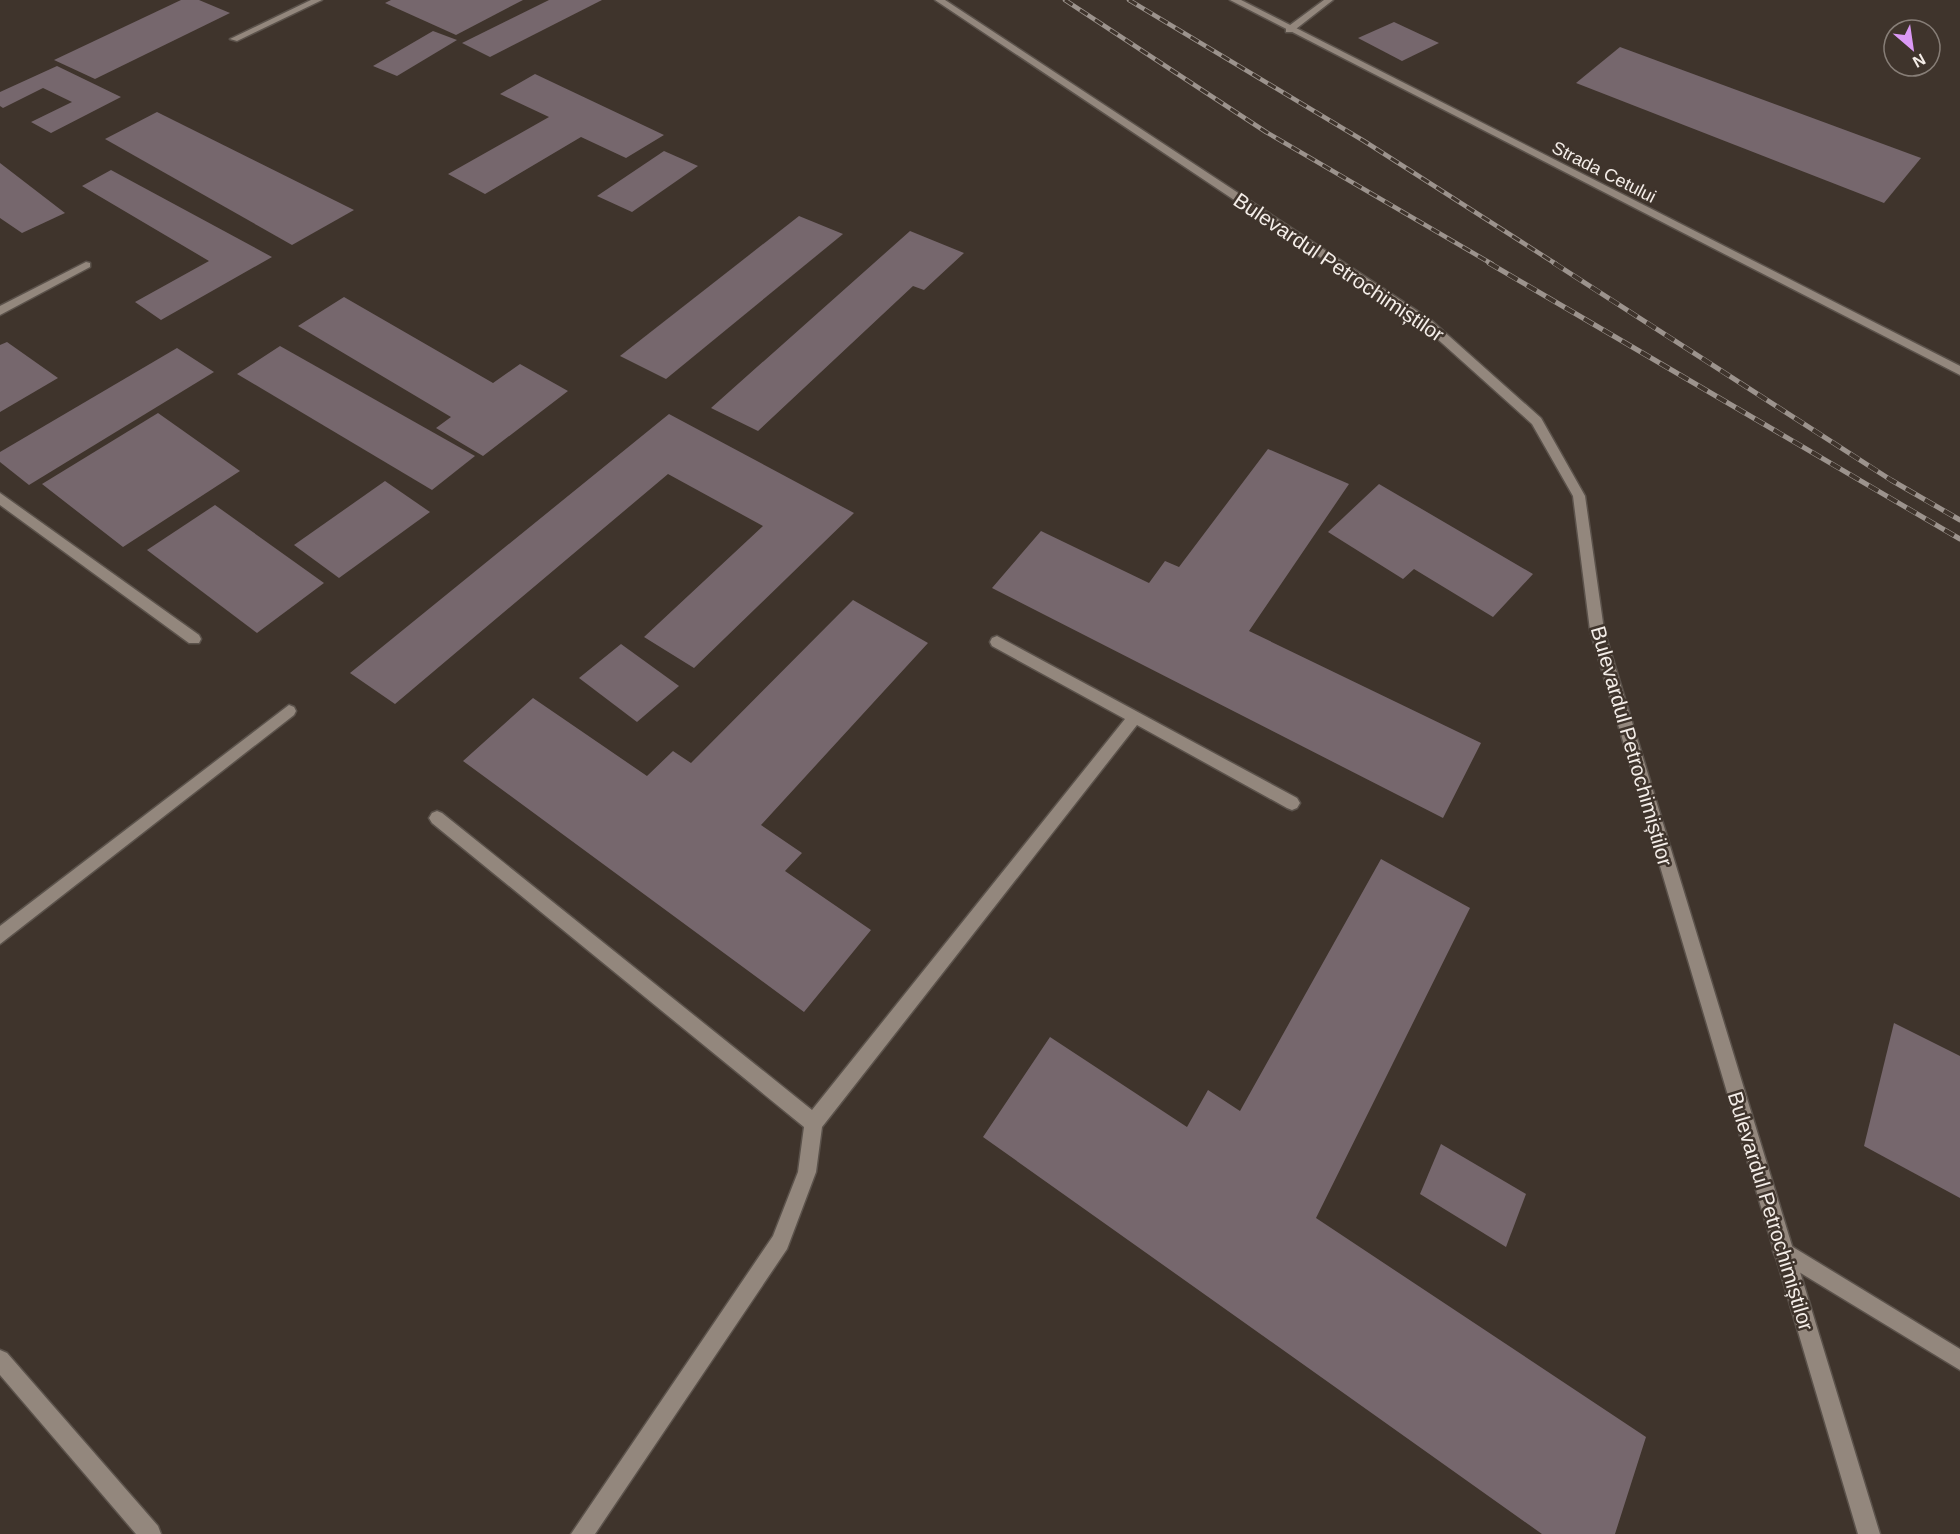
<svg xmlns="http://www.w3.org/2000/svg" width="1960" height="1534" font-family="Arial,sans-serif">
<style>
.building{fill:#76676d}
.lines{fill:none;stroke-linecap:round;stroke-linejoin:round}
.service-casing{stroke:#5b524b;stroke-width:3}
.minor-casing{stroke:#5b524b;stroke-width:3}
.service{fill:#93877d;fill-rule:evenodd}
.minor{fill:#93877d;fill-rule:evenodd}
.rail-far1-casing{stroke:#9c938d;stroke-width:4.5}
.rail-casing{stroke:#9c938d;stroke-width:5}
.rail-far1{stroke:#3f342c;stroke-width:3;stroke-dasharray:9;stroke-linecap:butt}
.rail{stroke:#3f342c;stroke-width:4;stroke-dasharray:11;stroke-linecap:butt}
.labels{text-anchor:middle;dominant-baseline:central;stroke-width:5;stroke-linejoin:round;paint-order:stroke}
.far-street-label{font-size:18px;fill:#f4ede8;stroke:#3f342c}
.street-label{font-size:21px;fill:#f4ede8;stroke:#3f342c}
</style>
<rect width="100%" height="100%" fill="#3f342c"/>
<g class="building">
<polygon points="181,0 199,0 230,13 95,79 54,60"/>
<polygon points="391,0 523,0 456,35 385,3"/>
<polygon points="549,0 602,0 490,57 462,43"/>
<polygon points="1394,22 1439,43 1402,61 1358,38"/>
<polygon points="433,31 457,40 397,76 373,66"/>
<polygon points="1620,47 1921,158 1884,203 1576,83"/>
<polygon points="57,66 121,97 51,133 31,122 72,102 43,88 3,108 0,106 0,92"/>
<polygon points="535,74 664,135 626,158 581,137 485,194 448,174 549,117 500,94"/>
<polygon points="157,112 354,210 292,245 105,139"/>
<polygon points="664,151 698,166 632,212 597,196"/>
<polygon points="0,163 65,213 22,233 0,218"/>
<polygon points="111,170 272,257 161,320 135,302 209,261 82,186"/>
<polygon points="799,216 843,234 666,379 620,356"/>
<polygon points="910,231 964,253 924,290 913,286 758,431 711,408"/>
<polygon points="344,297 493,383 520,364 568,391 483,456 436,428 451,417 298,326"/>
<polygon points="7,342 58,378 0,412 0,345"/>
<polygon points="280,346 475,456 432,490 237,374"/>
<polygon points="177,348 214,372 29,485 0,462 0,452"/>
<polygon points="158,413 240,471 123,547 42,484"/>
<polygon points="669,414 854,513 694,668 644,637 763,526 668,474 395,704 350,673"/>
<polygon points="1268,449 1349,484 1249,631 1481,743 1443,818 992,588 1041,531 1149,583 1165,561 1179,567"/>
<polygon points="385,481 430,512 339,578 294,545"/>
<polygon points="1379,484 1533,574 1493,617 1414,569 1403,579 1328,532"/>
<polygon points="215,505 324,583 257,633 147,550"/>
<polygon points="853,600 928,643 761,825 802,853 785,871 871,930 804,1012 463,761 533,698 647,776 673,751 691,763"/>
<polygon points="621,644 679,686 637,722 579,678"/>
<polygon points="1381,859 1470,908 1316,1218 1646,1437 1615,1534 1542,1534 983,1137 1050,1037 1187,1127 1208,1090 1240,1111"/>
<polygon points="1894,1023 1960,1056 1960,1198 1864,1146"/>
<polygon points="1441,1144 1526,1194 1506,1247 1420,1194"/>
</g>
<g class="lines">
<defs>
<g id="service">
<polygon points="311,0 322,0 237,41 230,39"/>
<polygon points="1324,0 1333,0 1292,32 1286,32 1286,28"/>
<polygon points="86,262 90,263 90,267 0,315 0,306"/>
<polygon points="0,493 199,635 201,639 199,643 189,643 0,505"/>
<polygon points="997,636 1297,798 1300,803 1297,808 1292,810 1287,808 1137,725 822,1127 816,1172 787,1249 595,1534 571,1534 773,1236 798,1172 804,1127 432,823 429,818 432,813 437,811 442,813 812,1110 1125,719 992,646 990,642 992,638"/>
<polygon points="289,705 294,707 296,711 294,715 0,944 0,926"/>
<polygon points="1783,1241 1960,1349 1960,1370 1776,1258 1773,1251 1776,1244"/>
</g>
<g id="minor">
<polygon points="935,0 945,0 1431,320 1541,418 1585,496 1604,630 1880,1534 1858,1534 1590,630 1573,496 1532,424 1423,326"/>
<polygon points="1230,0 1241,0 1960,366 1960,375"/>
<polygon points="0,1350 7,1353 158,1526 161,1534 136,1534 0,1375"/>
</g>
</defs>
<use href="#service" class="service-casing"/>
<use href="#minor" class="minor-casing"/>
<use href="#service" class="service"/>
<use href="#minor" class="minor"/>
<defs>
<g id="rail-far1">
<polyline points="1065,0 1266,132 1492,264"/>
<polyline points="1129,0 1364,141 1556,264"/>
</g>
<g id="rail">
<polyline points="1489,263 1960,539"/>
<polyline points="1554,263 1891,480 1960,520"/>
</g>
</defs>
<use href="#rail-far1" class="rail-far1-casing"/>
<use href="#rail" class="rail-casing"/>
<use href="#rail-far1" class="rail-far1"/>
<use href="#rail" class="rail"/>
</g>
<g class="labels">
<g class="far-street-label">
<text transform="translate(1604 172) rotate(27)">Strada Cetului</text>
</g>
<g class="street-label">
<text transform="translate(1339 267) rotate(34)">Bulevardul Petrochimiștilor</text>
<text transform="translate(1632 746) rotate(74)">Bulevardul Petrochimiștilor</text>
<text transform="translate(1771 1211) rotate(73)">Bulevardul Petrochimiștilor</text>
</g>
</g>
<g transform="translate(1912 48) rotate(151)"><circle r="28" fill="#3f342c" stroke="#877e77" stroke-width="1.5"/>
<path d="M0-4.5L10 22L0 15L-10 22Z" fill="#db99f5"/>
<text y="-9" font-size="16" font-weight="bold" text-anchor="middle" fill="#f4ede8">N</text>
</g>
</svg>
